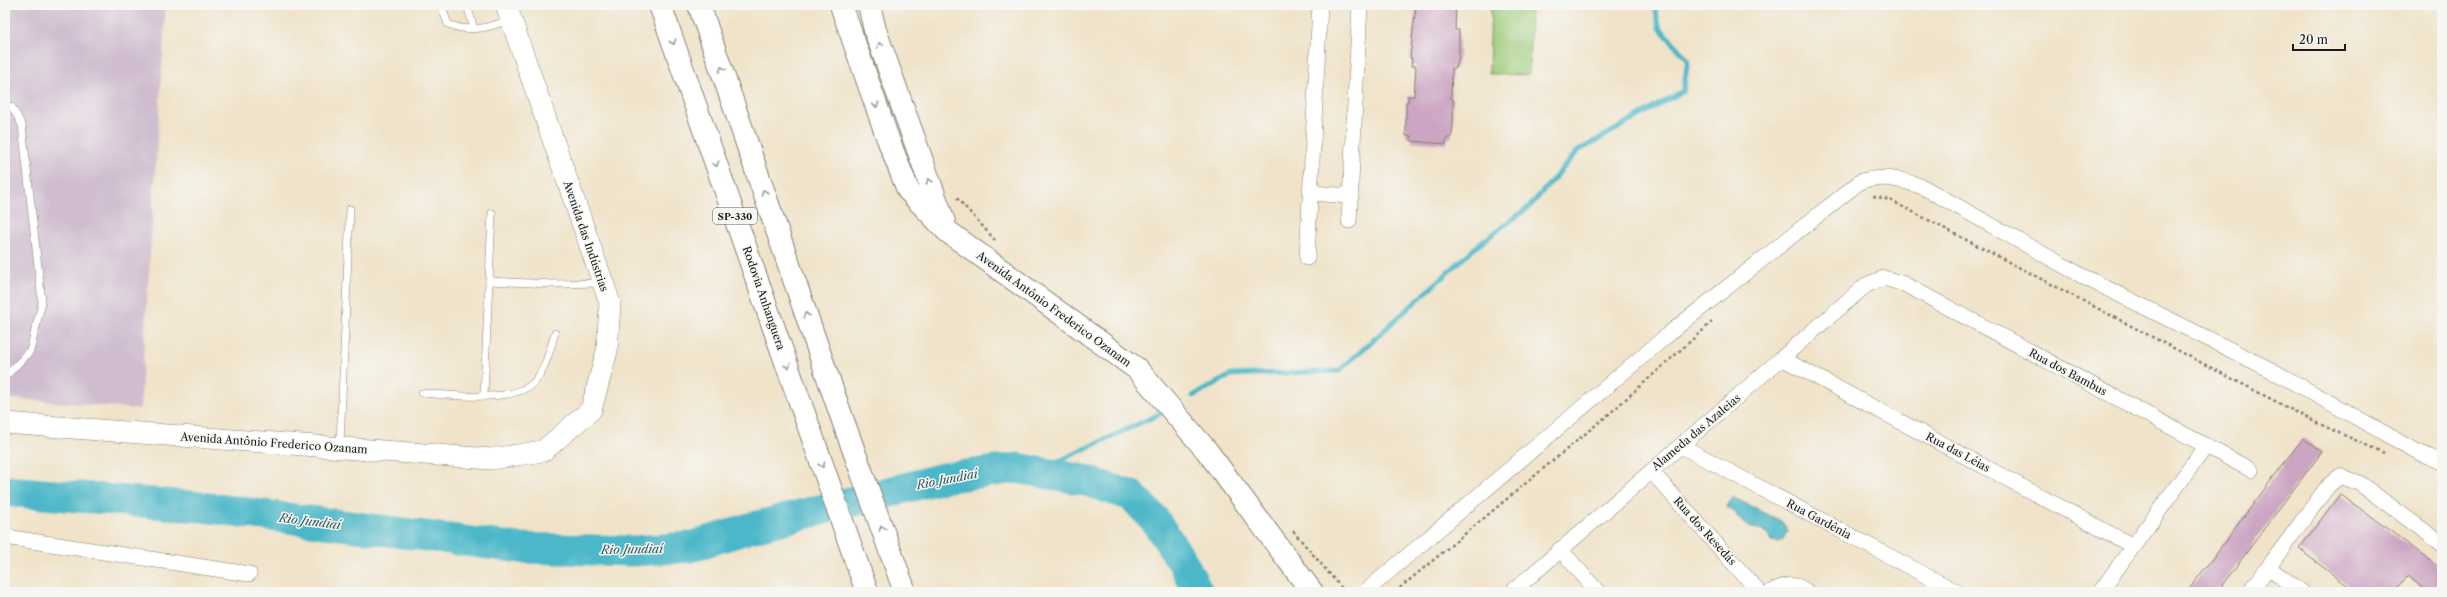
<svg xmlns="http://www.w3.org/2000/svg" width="2447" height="597" font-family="'Libre Caslon Text',serif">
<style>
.industrial{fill:#cfbdcf}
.green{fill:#9dcb79;stroke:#5c744a}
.water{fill:#4cb7c8;stroke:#346a72}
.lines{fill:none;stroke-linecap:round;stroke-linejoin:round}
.stream{stroke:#4cb7c8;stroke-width:5}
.river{stroke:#4cb7c8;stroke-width:31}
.building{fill:#cca5c3}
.lane-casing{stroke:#868072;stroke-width:8}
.street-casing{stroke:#868072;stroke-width:16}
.secondary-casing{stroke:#868072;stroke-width:22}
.primary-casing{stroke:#868072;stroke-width:24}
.highway-casing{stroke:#868072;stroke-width:24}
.path{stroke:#868072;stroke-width:2.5;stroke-dasharray:3 3;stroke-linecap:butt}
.lane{stroke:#fff;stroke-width:7}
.street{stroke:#fff;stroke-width:15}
.secondary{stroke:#fff;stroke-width:21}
.primary{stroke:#fff;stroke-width:22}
.highway{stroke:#fff;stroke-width:22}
.oneway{stroke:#999}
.labels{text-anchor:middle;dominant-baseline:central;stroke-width:3;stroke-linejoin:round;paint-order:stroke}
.shield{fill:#f6f6f2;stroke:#5d5d5c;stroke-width:1}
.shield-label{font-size:10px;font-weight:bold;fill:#1c1c1c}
.street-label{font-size:11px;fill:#1c1c1c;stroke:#f6f6f2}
.water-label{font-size:12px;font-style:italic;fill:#2f5a61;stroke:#f6f6f2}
</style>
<rect width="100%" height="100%" fill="#f6f6f2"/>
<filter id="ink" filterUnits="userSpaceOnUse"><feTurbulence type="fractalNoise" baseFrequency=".025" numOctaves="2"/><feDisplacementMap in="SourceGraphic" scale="8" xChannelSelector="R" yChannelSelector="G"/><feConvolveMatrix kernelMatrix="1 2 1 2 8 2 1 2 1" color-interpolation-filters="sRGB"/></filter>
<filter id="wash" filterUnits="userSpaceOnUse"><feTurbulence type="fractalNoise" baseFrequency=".012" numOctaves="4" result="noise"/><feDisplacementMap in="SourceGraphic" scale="16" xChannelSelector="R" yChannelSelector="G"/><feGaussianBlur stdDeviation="0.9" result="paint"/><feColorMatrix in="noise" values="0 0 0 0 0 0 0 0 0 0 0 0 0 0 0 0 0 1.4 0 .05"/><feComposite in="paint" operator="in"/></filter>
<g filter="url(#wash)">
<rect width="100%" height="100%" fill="#f0e3c9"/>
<polygon class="industrial" points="5,5 166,5 140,409 5,398"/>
<polygon class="green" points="1491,5 1531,5 1529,75 1489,74"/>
<path class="water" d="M 1732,497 L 1781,521 L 1788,530 L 1784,539 L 1778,542 L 1771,541 C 1764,523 1757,533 1746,525 C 1738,520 1736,511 1727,507 Z"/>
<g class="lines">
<g class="stream">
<polyline points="1193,396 1231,375 1339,371 1477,246 1529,207 1578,151 1683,91 1688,60 1660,28 1654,5"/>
<polyline points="1017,468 1059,461 1166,411"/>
</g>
<polyline class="river" points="5,491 202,507 519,548 634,551 690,547 750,528 943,478 1017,468 1084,480 1132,496 1154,519 1182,561 1198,592"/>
</g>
<g id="blocks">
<g class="building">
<polygon points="1416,5 1456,5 1455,30 1459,30 1459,56 1456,68 1452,68 1451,99 1453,99 1453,126 1451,138 1447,138 1446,144 1411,141 1411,136 1406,136 1406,102 1408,102 1408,96 1414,96 1416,66 1411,66 1412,58 1410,58"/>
<polygon points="2303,438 2322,452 2296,486 2217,592 2187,592"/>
<polygon points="2340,494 2442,569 2442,592 2429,592 2407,576 2395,592 2356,592 2299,549"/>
</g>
</g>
</g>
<g filter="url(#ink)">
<use href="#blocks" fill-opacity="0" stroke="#868072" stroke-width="1"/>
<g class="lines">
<defs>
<g id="lane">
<path d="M 441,5 L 448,24 C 469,33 488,28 509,20"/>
<polyline points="467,5 474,29"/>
<polyline points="5,106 12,107 22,125 42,302 30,351 9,373 5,373"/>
<polyline points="489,281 492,213"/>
<path d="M 422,393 C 450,395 516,404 535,381 C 546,368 550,349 555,333"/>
<polyline points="484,396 489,281 553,284 600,283"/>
<polyline points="340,445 350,209"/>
</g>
<g id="street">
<polyline points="1310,193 1351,196"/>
<polyline points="1349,221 1360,5"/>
<polyline points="1307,258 1320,5"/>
<polyline points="1783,359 2133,546"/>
<polyline points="1681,446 1957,592"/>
<polyline points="1651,471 1759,592"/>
<polyline points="5,537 249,574"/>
<polyline points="1560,549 1598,592"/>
<polyline points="2269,568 2302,592"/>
<path d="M 1365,592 L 1671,332 L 1861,181 C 1885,175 1899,179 1923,187 L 2084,277 L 2275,372 L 2418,452 L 2442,462"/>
<polyline points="1512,592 1866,285 1884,278 1904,284 2251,470"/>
<path d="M 1771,592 C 1783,585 1796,582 1807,592"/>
<polyline points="2100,592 2206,446"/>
<polyline points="2250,592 2328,486 2340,476 2359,483 2442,544"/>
</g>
<polyline id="secondary" points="5,423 491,459 543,451 591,410 607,351 610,303 506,5"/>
<g id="primary">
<polyline points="841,5 888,139 908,190 947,231 1137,369 1207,451 1312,592"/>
<polyline points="869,5 875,30 944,222"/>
</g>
<g id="highway">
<polyline points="660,5 867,592"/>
<polyline points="699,5 842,418 905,592"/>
</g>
</defs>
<use href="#lane" class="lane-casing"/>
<use href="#street" class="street-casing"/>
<use href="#secondary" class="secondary-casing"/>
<use href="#primary" class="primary-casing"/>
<use href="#highway" class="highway-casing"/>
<g class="path">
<polyline points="1873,196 1890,200 2317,423 2384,453"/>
<polyline points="957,198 995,240"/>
<polyline points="1293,531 1345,592"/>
<polyline points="1395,592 1609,414 1712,322"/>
</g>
<use href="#lane" class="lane"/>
<use href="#street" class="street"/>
<use href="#secondary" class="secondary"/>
<use href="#primary" class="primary"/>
<use href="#highway" class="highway"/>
</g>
<defs><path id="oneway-chevron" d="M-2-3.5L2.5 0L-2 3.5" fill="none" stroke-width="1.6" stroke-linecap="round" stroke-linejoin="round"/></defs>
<g class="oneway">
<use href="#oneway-chevron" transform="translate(673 42) rotate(71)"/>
<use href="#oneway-chevron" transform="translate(880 45) rotate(-110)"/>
<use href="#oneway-chevron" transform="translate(722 69) rotate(-109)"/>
<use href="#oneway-chevron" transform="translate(876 105) rotate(71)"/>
<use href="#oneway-chevron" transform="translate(716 164) rotate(71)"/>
<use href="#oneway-chevron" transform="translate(929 181) rotate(-109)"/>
<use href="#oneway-chevron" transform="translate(764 192) rotate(-109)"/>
<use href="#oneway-chevron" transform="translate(806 315) rotate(-109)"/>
<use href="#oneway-chevron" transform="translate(788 366) rotate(71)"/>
<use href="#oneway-chevron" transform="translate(822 465) rotate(71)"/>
<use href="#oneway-chevron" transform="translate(882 528) rotate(-110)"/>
</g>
</g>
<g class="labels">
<rect class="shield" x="713" y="208" width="44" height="16" rx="3"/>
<g class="shield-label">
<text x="735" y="216">SP-330</text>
</g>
<g class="street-label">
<text transform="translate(586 236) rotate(71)">Avenida das Indústrias</text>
<text transform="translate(764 298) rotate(71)">Rodovia Anhanguera</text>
<text transform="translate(1054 309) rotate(36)">Avenida Antônio Frederico Ozanam</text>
<text transform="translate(2068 372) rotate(28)">Rua dos Bambus</text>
<text transform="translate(1696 432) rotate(-40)">Alameda das Azaleias</text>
<text transform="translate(274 443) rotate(4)">Avenida Antônio Frederico Ozanam</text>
<text transform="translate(1958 452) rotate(28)">Rua das Léias</text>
<text transform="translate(1819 519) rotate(28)">Rua Gardênia</text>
<text transform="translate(1705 531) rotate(48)">Rua dos Resedás</text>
</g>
<g class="water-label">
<text transform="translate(947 479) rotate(-11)">Rio Jundiaí</text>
<text transform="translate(310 521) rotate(7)">Rio Jundiaí</text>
<text transform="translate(632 549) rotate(-1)">Rio Jundiaí</text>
</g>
</g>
<rect width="2447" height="597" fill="none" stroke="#f6f6f2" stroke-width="20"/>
<path d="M2293 44v6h52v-6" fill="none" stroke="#1c1c1c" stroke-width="2"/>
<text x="2299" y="44" font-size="12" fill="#1c1c1c" stroke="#f6f6f2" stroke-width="3" paint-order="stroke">20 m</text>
</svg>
